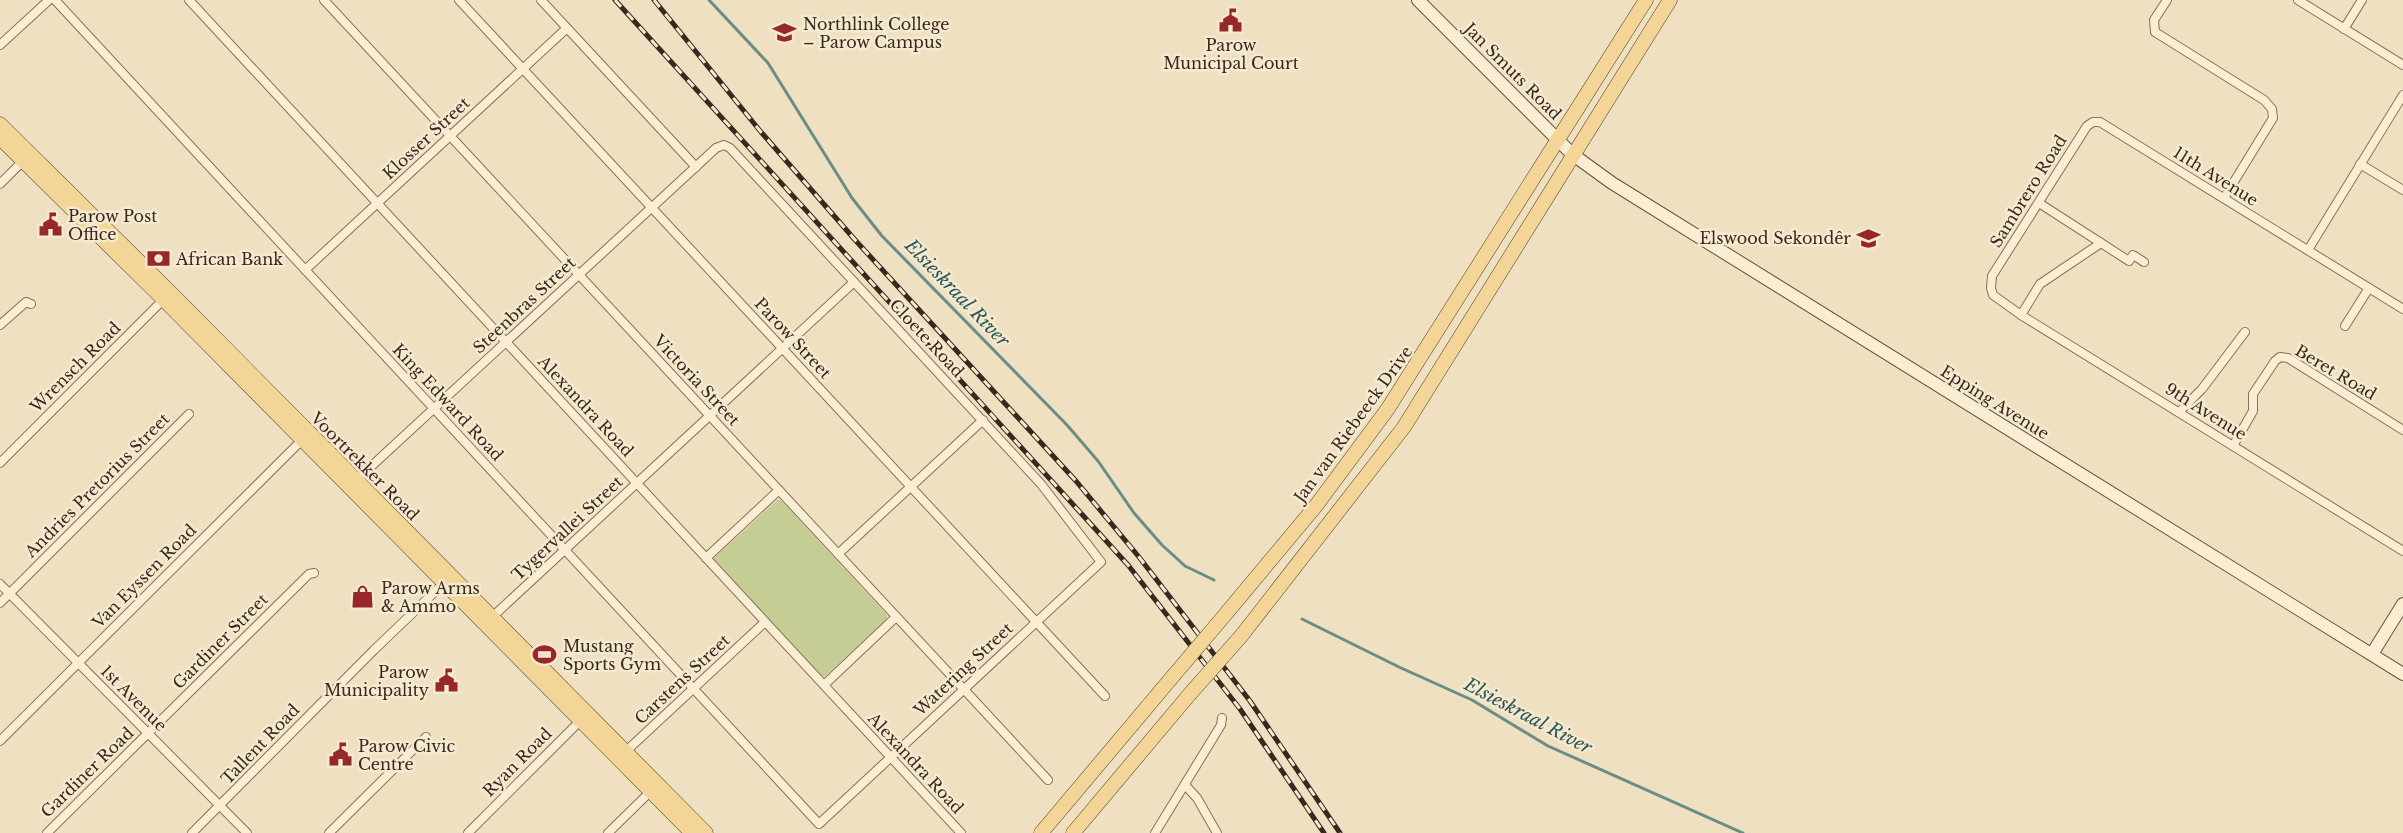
<svg xmlns="http://www.w3.org/2000/svg" width="2403" height="833" font-family="'Libre Baskerville',serif">
<style>
.green{fill:#c5cc94}
.lines{fill:none;stroke-linecap:round;stroke-linejoin:round}
.stream{stroke:#6a8d85;stroke-width:3}
.street-casing{stroke:#877158;stroke-width:10}
.secondary-casing{stroke:#68523b;stroke-width:14}
.primary-casing{stroke:#543f2d;stroke-width:15}
.street{stroke:#f9edd3;stroke-width:8}
.secondary{stroke:#f9edd3;stroke-width:12}
.primary{stroke:#f2d597;stroke-width:14}
.rail-casing{stroke:#36291d;stroke-width:5}
.rail{stroke:#f5ead0;stroke-width:3;stroke-dasharray:9;stroke-linecap:butt}
.primary-bridge-casing{stroke:#543f2d;stroke-width:15;stroke-linecap:butt}
.primary-bridge{stroke:#f2d597;stroke-width:14}
.labels{text-anchor:middle;dominant-baseline:central;stroke-width:5;stroke-linejoin:round;paint-order:stroke}
.poi-label{font-size:16px;fill:#36291d;stroke:#f5ead0;text-anchor:start}
.street-label{font-size:16px;fill:#36291d;stroke:#f5ead0}
.water-label{font-size:18px;font-style:italic;fill:#2c5653;stroke:#f5ead0}
</style>
<rect width="100%" height="100%" fill="#eee0c0"/>
<polygon class="green" points="777,500 781,500 887,615 887,619 825,676 822,676 715,561 714,558"/>
<g class="lines">
<g class="stream">
<polyline points="709,0 768,63 852,198 882,236 1067,425 1098,461 1134,513 1162,545 1185,566 1214,580"/>
<polyline points="1302,619 1399,667 1472,700 1548,746 1743,833"/>
</g>
<defs>
<g id="street">
<path d="M 55,0 C 310,275 564,550 819,824 L 1101,562 L 1041,484 L 730,148 L 724,145 L 716,148 C 599,257 481,365 364,473 L 354,483"/>
<polyline points="189,0 961,833"/>
<polyline points="324,0 1048,780"/>
<polyline points="459,0 1105,696"/>
<polyline points="541,0 696,167"/>
<polyline points="2167,0 2154,20 2155,32 2264,100 2272,109 2273,118 2224,198"/>
<polyline points="2298,0 2403,65"/>
<polyline points="2344,29 2362,0"/>
<polyline points="0,45 49,0"/>
<polyline points="2360,164 2403,190"/>
<polyline points="0,184 25,159"/>
<polyline points="2039,203 2129,261 2133,255 2144,262"/>
<polyline points="2308,250 2403,95"/>
<polyline points="305,270 567,28"/>
<polyline points="2403,309 2100,122 2093,122 2087,126 1992,276 1991,288 1993,295 2021,315 2403,551"/>
<polyline points="2021,315 2040,284 2101,243"/>
<polyline points="0,325 26,302 31,304"/>
<polyline points="2345,326 2369,288"/>
<polyline points="2179,412 2202,389 2245,332"/>
<polyline points="2233,446 2253,411 2253,394 2275,361 2280,357 2288,358 2403,430"/>
<polyline points="0,463 165,298"/>
<polyline points="838,554 983,420"/>
<polyline points="706,558 779,490"/>
<polyline points="0,584 247,833"/>
<polyline points="0,603 189,414"/>
<polyline points="489,620 854,282"/>
<polyline points="824,685 896,617"/>
<polyline points="0,741 304,438"/>
<polyline points="623,754 765,622"/>
<polyline points="1185,785 1197,798 1217,833"/>
<polyline points="47,833 309,574 314,573"/>
<polyline points="192,833 374,650 447,580"/>
<polyline points="329,833 426,737"/>
<polyline points="468,833 582,719"/>
<polyline points="608,833 653,789"/>
<polyline points="1155,833 1221,725 1222,718"/>
</g>
<g id="secondary">
<polyline points="1418,0 1572,154 1612,183 2403,674"/>
<polyline points="2372,654 2403,604"/>
</g>
<g id="primary">
<polyline points="0,124 170,292 706,833"/>
<polyline points="0,138 164,300 692,833"/>
<polyline points="1224,616 1315,507 1387,410 1646,0"/>
<polyline points="1242,635 1404,427 1670,0"/>
<polyline points="1041,833 1174,675"/>
<polyline points="1073,833 1189,695"/>
</g>
</defs>
<use href="#street" class="street-casing"/>
<use href="#secondary" class="secondary-casing"/>
<use href="#primary" class="primary-casing"/>
<use href="#street" class="street"/>
<use href="#secondary" class="secondary"/>
<use href="#primary" class="primary"/>
<defs>
<g id="rail">
<polyline points="615,0 1128,565 1240,709 1324,833"/>
<polyline points="654,0 761,132 856,241 1076,481 1139,557 1250,701 1340,833"/>
</g>
</defs>
<use href="#rail" class="rail-casing"/>
<use href="#rail" class="rail"/>
<defs>
<g id="primary-bridge">
<polyline points="1174,675 1224,616"/>
<polyline points="1189,695 1242,635"/>
</g>
</defs>
<use href="#primary-bridge" class="primary-bridge-casing"/>
<use href="#primary-bridge" class="primary-bridge"/>
</g>
<defs>
<symbol id="civic-bare" viewBox="-9 -9 18 18"><path d="M-.6-6.5H3V-4.5H.6V-3L4-1V1h2V6H-6V1h2V-1L-.6-3ZM-1.2 2.5V6h2.4V2.5Z" fill="#962829" stroke="#f5ead0" stroke-width="2.5" paint-order="stroke"/></symbol>
<symbol id="university-bare" viewBox="-9 -9 18 18"><path d="M0-5L7-2L0 1L-7-2ZM-4 1L0 2.5L4 1V4Q0 6-4 4Z" fill="#962829" stroke="#f5ead0" stroke-width="2.5" paint-order="stroke"/></symbol>
<symbol id="school-bare" viewBox="-9 -9 18 18"><path d="M0-5L7-2L0 1L-7-2ZM-4 1L0 2.5L4 1V4Q0 6-4 4Z" fill="#962829" stroke="#f5ead0" stroke-width="2.5" paint-order="stroke"/></symbol>
<symbol id="bank-bare" viewBox="-9 -9 18 18"><path d="M-6-4H6V4H-6ZM0-2.3a2.3 2.3 0 1 0 0 4.6a2.3 2.3 0 1 0 0-4.6Z" fill="#962829" stroke="#f5ead0" stroke-width="2.5" paint-order="stroke"/></symbol>
<symbol id="shop-bare" viewBox="-9 -9 18 18"><path d="M-5-2.5h2.3a2.7 3.5 0 0 1 5.4 0H5L5.5 6h-11ZM-1.5-2.5h3a1.5 2.3 0 0 0-3 0Z" fill="#962829" stroke="#f5ead0" stroke-width="2.5" paint-order="stroke"/></symbol>
<symbol id="stadium-bare" viewBox="-9 -9 18 18"><path d="M0-5a6.5 5 0 1 0 0 10a6.5 5 0 1 0 0-10ZM-3.5-1.8h7v3.6h-7Z" fill="#962829" stroke="#f5ead0" stroke-width="2.5" paint-order="stroke"/></symbol>
</defs>
<g fill-rule="evenodd">
<use href="#civic-bare" x="1214" y="4" width="33" height="33"/>
<use href="#university-bare" x="768" y="16" width="33" height="33"/>
<use href="#civic-bare" x="34" y="208" width="33" height="33"/>
<use href="#school-bare" x="1852" y="222" width="33" height="33"/>
<use href="#bank-bare" x="142" y="242" width="33" height="33"/>
<use href="#shop-bare" x="346" y="580" width="33" height="33"/>
<use href="#stadium-bare" x="528" y="638" width="33" height="33"/>
<use href="#civic-bare" x="430" y="664" width="33" height="33"/>
<use href="#civic-bare" x="324" y="738" width="33" height="33"/>
</g>
<g class="labels">
<g class="poi-label">
<text x="803" y="24">Northlink College<tspan x="803" dy="18">– Parow Campus</tspan></text>
<text x="1231" y="45" text-anchor="middle">Parow<tspan x="1231" dy="18">Municipal Court</tspan></text>
<text x="68" y="216">Parow Post<tspan x="68" dy="18">Office</tspan></text>
<text x="1851" y="238" text-anchor="end">Elswood Sekondêr</text>
<text x="176" y="259">African Bank</text>
<text x="381" y="588">Parow Arms<tspan x="381" dy="18">&amp; Ammo</tspan></text>
<text x="563" y="646">Mustang<tspan x="563" dy="18">Sports Gym</tspan></text>
<text x="429" y="672" text-anchor="end">Parow<tspan x="429" dy="18">Municipality</tspan></text>
<text x="358" y="746">Parow Civic<tspan x="358" dy="18">Centre</tspan></text>
</g>
<g class="street-label">
<text transform="translate(1513 71) rotate(45)">Jan Smuts Road</text>
<text transform="translate(426 138) rotate(-43)">Klosser Street</text>
<text transform="translate(2216 176) rotate(32)">11th Avenue</text>
<text transform="translate(2028 191) rotate(-58)">Sambrero Road</text>
<text transform="translate(524 305) rotate(-43)">Steenbras Street</text>
<text transform="translate(793 338) rotate(47)">Parow Street</text>
<text transform="translate(927 338) rotate(47)">Cloete Road</text>
<text transform="translate(75 367) rotate(-45)">Wrensch Road</text>
<text transform="translate(2336 372) rotate(31)">Beret Road</text>
<text transform="translate(697 380) rotate(47)">Victoria Street</text>
<text transform="translate(448 402) rotate(47)">King Edward Road</text>
<text transform="translate(1995 402) rotate(32)">Epping Avenue</text>
<text transform="translate(586 406) rotate(47)">Alexandra Road</text>
<text transform="translate(2206 411) rotate(32)">9th Avenue</text>
<text transform="translate(1353 424) rotate(-54)">Jan van Riebeeck Drive</text>
<text transform="translate(365 466) rotate(45)">Voortrekker Road</text>
<text transform="translate(97 485) rotate(-45)">Andries Pretorius Street</text>
<text transform="translate(567 528) rotate(-43)">Tygervallei Street</text>
<text transform="translate(144 576) rotate(-45)">Van Eyssen Road</text>
<text transform="translate(220 641) rotate(-45)">Gardiner Street</text>
<text transform="translate(963 669) rotate(-43)">Watering Street</text>
<text transform="translate(682 679) rotate(-43)">Carstens Street</text>
<text transform="translate(134 698) rotate(45)">1st Avenue</text>
<text transform="translate(260 744) rotate(-46)">Tallent Road</text>
<text transform="translate(517 762) rotate(-45)">Ryan Road</text>
<text transform="translate(916 763) rotate(47)">Alexandra Road</text>
<text transform="translate(87 772) rotate(-44)">Gardiner Road</text>
</g>
<g class="water-label">
<text transform="translate(957 293) rotate(46)">Elsieskraal River</text>
<text transform="translate(1528 716) rotate(28)">Elsieskraal River</text>
</g>
</g>
</svg>
